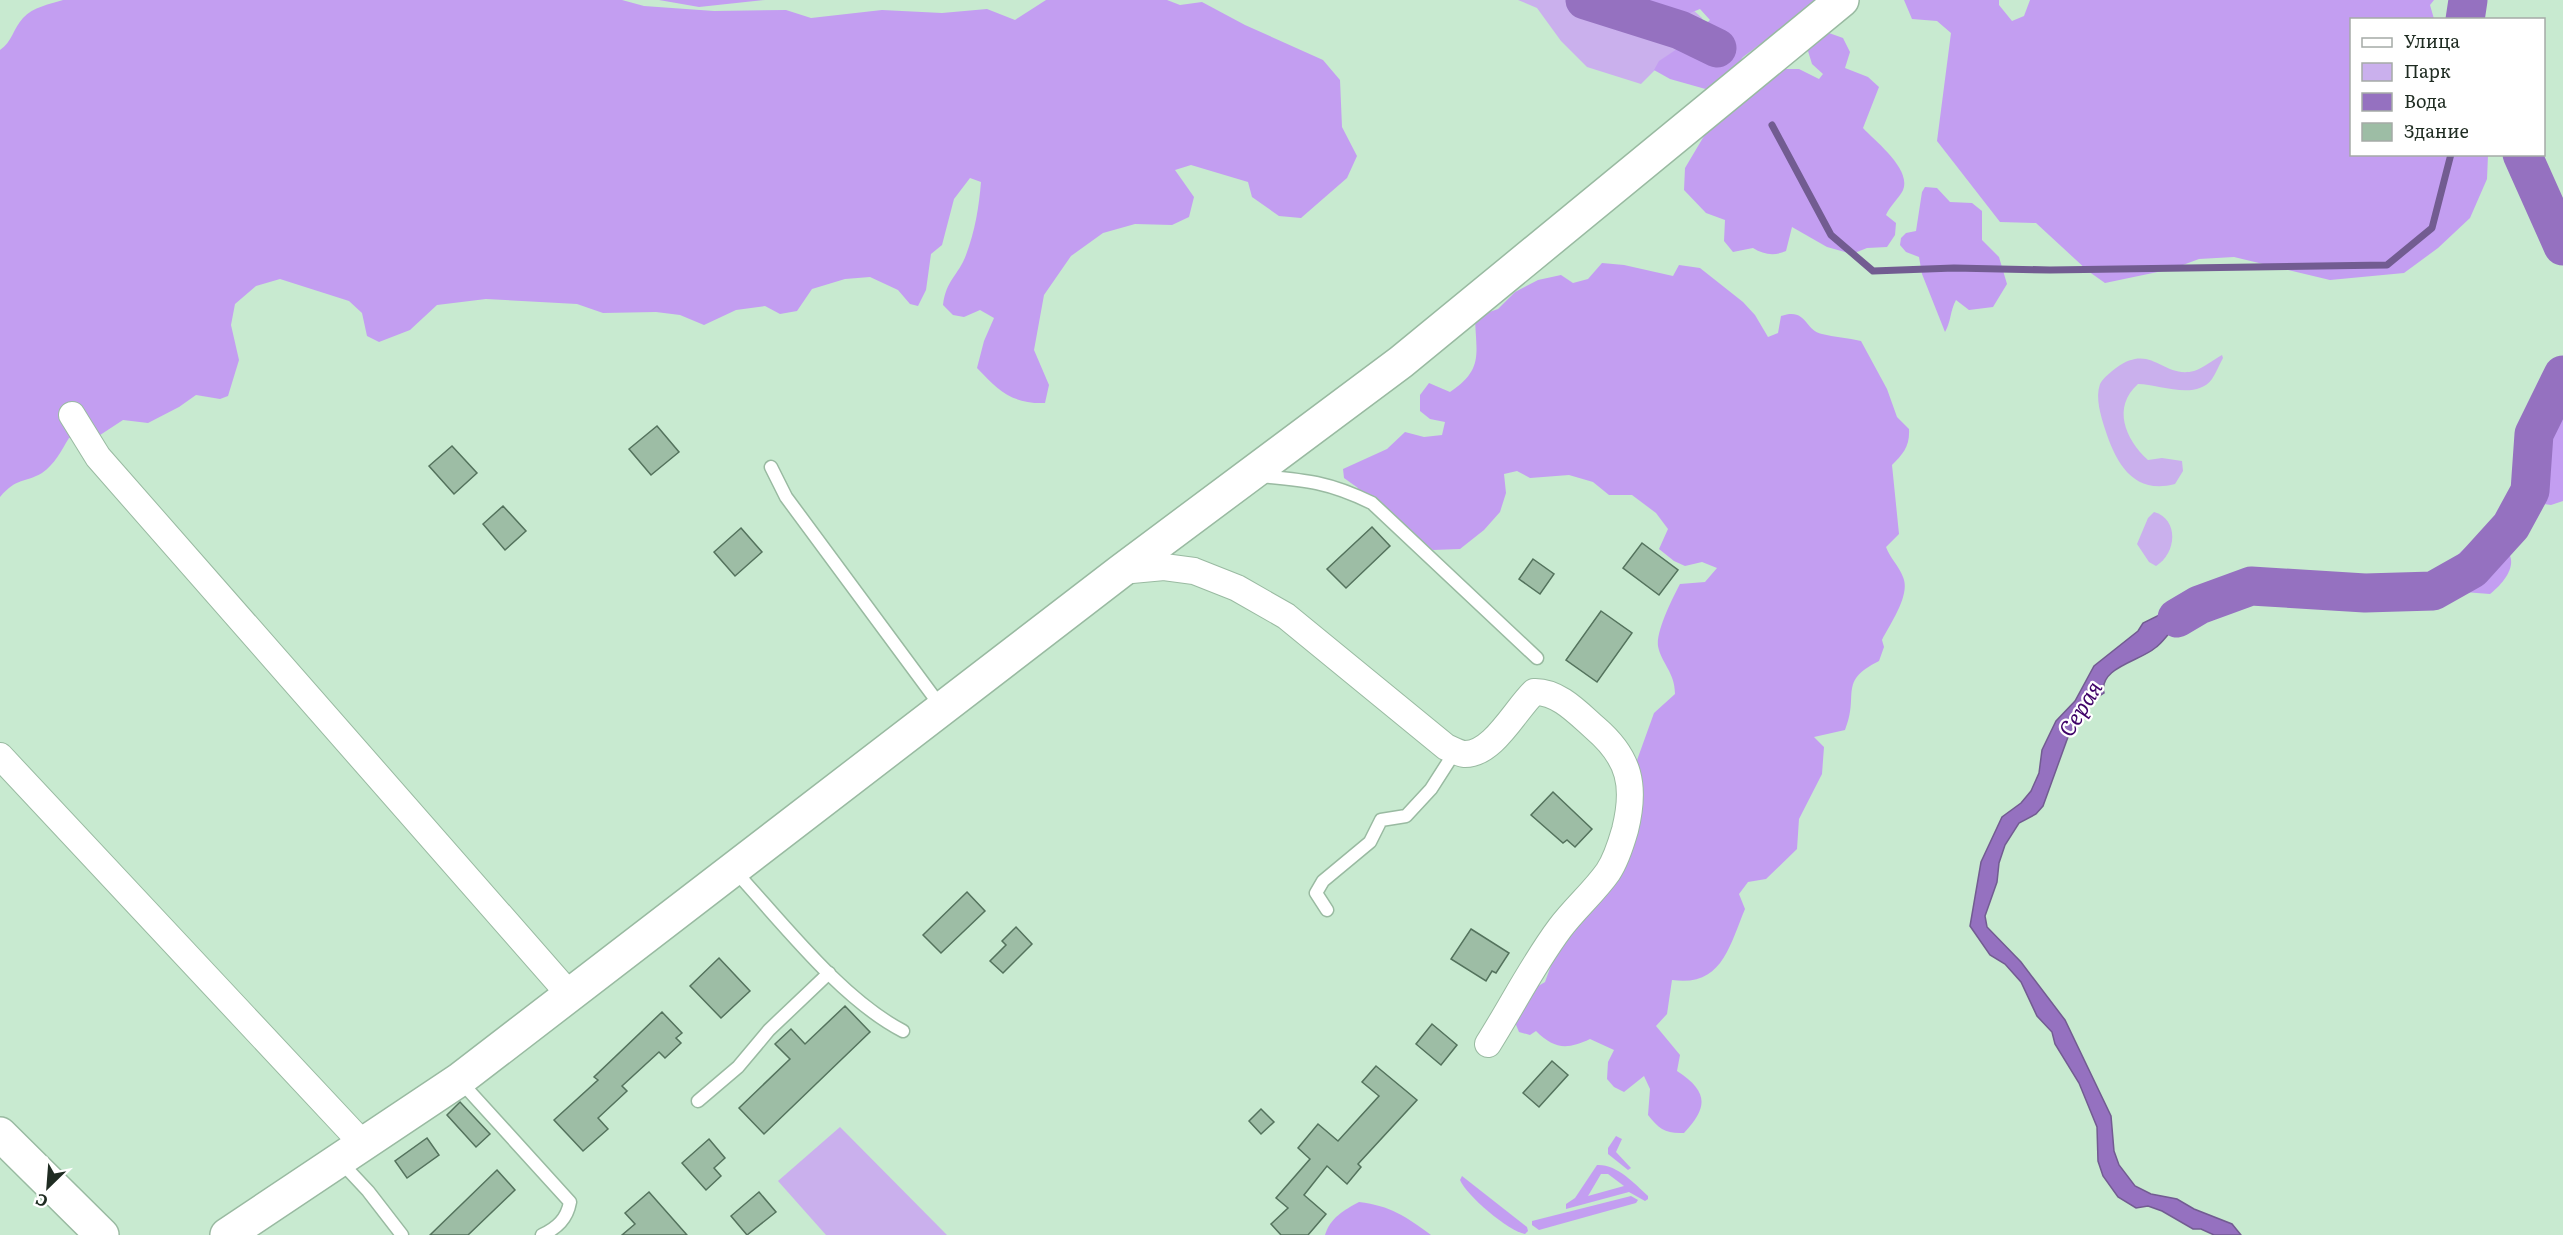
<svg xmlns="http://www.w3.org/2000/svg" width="2563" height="1235" font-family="Literata,serif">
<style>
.green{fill:#cab0ed}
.forest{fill:#c39ef1;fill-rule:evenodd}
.water{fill:#9571c0;stroke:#725c91;stroke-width:1.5}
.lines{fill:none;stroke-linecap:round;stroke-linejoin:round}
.stream{stroke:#725c91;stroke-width:7}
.river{stroke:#9571c0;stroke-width:39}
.building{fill:#9dbda5;stroke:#54735d;stroke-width:1.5}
.lane-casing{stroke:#99baa1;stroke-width:15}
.street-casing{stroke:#99baa1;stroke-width:28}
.secondary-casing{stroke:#99baa1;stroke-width:36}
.lane{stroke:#fff;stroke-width:12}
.street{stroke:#fff;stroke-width:26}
.secondary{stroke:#fff;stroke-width:33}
.labels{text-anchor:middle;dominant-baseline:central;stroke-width:4.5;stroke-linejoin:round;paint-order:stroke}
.water-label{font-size:22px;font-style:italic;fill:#3f0268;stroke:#fff}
</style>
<rect width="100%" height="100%" fill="#c8ead0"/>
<g class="green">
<polygon points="1518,0 1664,0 1691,8 1702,18 1705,34 1661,64 1641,84 1587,67 1561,41 1537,8"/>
<path d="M 2222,355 L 2223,358 C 2219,365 2216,373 2212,379 C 2196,401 2159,384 2138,384 C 2112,407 2125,439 2148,460 L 2162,458 L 2182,461 L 2183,471 L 2175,484 C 2133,495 2116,463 2105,429 C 2101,416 2095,398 2100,384 C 2103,378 2111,372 2116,368 C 2152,342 2162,379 2194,371 C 2203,368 2213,360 2222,355 Z"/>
<path d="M 2154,512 C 2179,519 2177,553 2156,566 L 2149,562 L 2137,544 L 2148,518 Z"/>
<polygon points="840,1127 947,1235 826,1235 778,1181"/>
</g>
<g class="forest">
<path d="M 63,0 L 622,0 L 644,6 L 714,11 L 786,10 L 811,18 L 882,10 L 942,13 L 987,9 L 1015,20 L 1046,0 L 1167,0 L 1180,5 L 1202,2 L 1245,25 L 1323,60 L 1340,80 L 1342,127 L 1357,156 L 1347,178 L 1301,218 L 1279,216 L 1252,197 L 1248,182 L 1191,165 L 1175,170 L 1194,197 L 1189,217 L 1172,225 L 1135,224 L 1103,233 L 1071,256 L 1044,295 L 1034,350 L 1049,385 L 1045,403 C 1012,404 999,391 977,368 L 984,341 L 994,318 L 980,310 L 964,317 L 953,315 L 943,305 C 946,280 958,276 966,255 C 975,231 979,207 981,182 L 970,178 L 954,199 L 942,245 L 931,254 L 926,290 L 918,306 L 910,304 L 898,290 L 870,277 L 845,279 L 812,289 L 797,311 L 780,314 L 765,306 L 736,310 L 704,325 L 680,315 L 656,312 L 603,313 L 577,304 L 486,299 L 437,305 L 410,330 L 379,342 L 367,336 L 362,313 L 349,301 L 280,279 L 256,286 L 235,304 L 231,325 L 239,360 L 228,396 L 220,399 L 196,395 L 179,407 L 148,423 L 123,420 L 94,439 L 83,436 L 69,438 C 61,451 55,464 42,473 C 25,483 17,477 0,497 L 0,50 C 12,42 13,29 23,18 C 33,7 50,4 63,0 Z"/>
<polygon points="659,0 765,0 699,7"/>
<polygon points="1646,0 1820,0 1743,57 1722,85 1709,90 1670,79 1654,70 1659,61 1686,43 1710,20 1700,9 1680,17"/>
<polygon points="1904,0 1999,0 1999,5 2012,21 2024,16 2030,0 2434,0 2430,5 2434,19 2352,20 2352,154 2488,155 2487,179 2470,218 2438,248 2404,273 2330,280 2234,257 2199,259 2172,269 2105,283 2088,271 2036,223 2000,222 1937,141 1951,33 1937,21 1912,19"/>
<path d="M 1829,33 L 1843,38 L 1850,52 L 1845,68 L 1868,77 L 1879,87 L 1863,128 C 1876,142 1914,171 1902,192 C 1897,200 1890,206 1886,215 L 1896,223 L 1895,235 L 1887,247 L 1867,248 L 1852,254 L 1827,247 L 1792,227 L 1786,251 C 1775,256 1764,255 1753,248 L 1733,252 L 1724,241 L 1725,220 L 1706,213 L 1684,190 L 1685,168 L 1707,131 L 1782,69 L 1799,69 L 1819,79 L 1823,74 L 1812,64 L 1808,51 L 1814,37 Z"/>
<path d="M 1925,187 L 1937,188 L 1950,202 L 1972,203 L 1982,211 L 1982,240 L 1999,257 L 2007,284 L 1993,307 L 1969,310 L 1956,300 C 1950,311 1951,322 1945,332 L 1922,274 L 1919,257 L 1906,252 L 1900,245 L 1901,238 L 1906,233 L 1916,231 L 1922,192 Z"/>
<path d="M 1602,263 L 1624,265 L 1673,276 L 1679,265 L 1700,268 L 1743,302 L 1755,315 L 1768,337 L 1778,333 L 1781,316 C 1807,307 1804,330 1822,334 C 1834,337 1848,338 1861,341 L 1887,389 L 1897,417 L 1909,429 C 1910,446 1903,454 1892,465 L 1899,534 L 1886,547 C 1890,558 1899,566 1903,577 C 1911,595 1890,624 1882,640 L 1884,647 L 1879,661 C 1837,682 1860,694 1845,730 L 1814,737 L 1824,747 L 1822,774 L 1799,819 L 1797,849 L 1766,879 L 1748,882 L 1739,894 L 1745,909 C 1729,947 1722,987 1672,980 L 1667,1014 L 1656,1026 L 1680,1055 L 1677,1071 C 1709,1092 1708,1107 1684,1133 C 1666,1134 1659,1129 1648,1115 L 1650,1089 L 1644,1076 L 1624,1092 L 1614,1087 L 1607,1079 L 1608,1062 L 1614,1050 L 1590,1039 C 1567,1050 1554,1049 1536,1031 L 1530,1035 L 1519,1032 L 1512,1015 L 1523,995 L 1545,982 L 1564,929 L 1591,888 L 1654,713 L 1675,694 C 1675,672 1661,663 1658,646 C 1656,631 1673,597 1680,584 L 1705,582 L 1717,568 L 1702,562 L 1685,566 L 1674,561 L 1659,549 L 1668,529 L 1656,513 L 1632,495 L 1609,495 L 1593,482 L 1569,475 L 1530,478 L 1517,471 L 1504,474 L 1506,493 L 1500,512 L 1484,530 L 1460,549 L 1433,550 L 1362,502 L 1358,488 L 1344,478 L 1343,469 L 1387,449 L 1405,432 L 1424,437 L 1442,435 L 1445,422 L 1430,419 L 1420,411 L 1420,395 L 1429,383 L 1450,392 C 1484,369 1476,354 1475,317 L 1498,309 L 1515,292 L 1538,280 L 1561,275 L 1573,283 L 1588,279 Z"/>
<polygon points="2563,398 2563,501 2551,505 2537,503 2523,481 2520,469 2523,460 2539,446"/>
<path d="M 2482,539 C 2522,547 2517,572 2490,594 L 2464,592 C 2441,569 2456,549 2482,539 Z"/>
<polygon points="1616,1136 1622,1139 1616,1152 1631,1168 1628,1170 1608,1154 1608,1148"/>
<path d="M 1597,1165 C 1617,1164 1634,1183 1648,1196 L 1648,1199 L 1645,1201 L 1629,1192 L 1566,1209 L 1566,1204 L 1575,1198 ZM 1601,1174 L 1608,1174 L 1624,1186 L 1588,1196 Z"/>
<path d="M 1462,1176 L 1527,1227 L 1528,1231 L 1525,1234 C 1508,1231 1466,1195 1460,1180 Z"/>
<polygon points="1631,1196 1638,1200 1636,1203 1539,1230 1532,1225 1532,1221"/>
<path d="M 1359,1202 C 1391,1206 1405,1216 1431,1235 L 1325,1235 C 1330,1218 1344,1210 1359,1202 Z"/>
</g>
<path class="water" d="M 2220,585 L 2230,604 C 2212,610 2193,614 2178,625 C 2169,631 2164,642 2155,648 C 2140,661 2098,668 2104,693 L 2092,701 L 2083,720 L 2068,737 L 2043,806 L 2036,814 L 2019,823 L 2005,845 L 1999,863 L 1997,882 L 1985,916 L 1987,927 L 2021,962 L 2065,1020 L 2111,1116 L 2114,1151 L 2119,1165 L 2135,1186 L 2151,1194 L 2177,1199 L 2194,1209 L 2232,1224 L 2241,1235 L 2214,1235 L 2201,1229 L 2193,1229 L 2162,1211 L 2148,1206 L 2136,1208 L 2118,1197 L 2103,1176 L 2098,1161 L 2097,1127 L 2079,1083 L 2055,1044 L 2052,1032 L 2037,1016 L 2021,982 L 2005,964 L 1990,955 L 1970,926 L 1981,862 L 2002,817 L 2021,803 L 2031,791 L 2039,773 L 2042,750 L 2056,721 L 2075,701 L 2094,666 L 2138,631 L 2143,623 Z"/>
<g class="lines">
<polyline class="stream" points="1772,125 1831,235 1873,271 1954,268 2050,270 2387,265 2432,228 2451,154"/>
<g class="river">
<polyline points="1585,0 1680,30 1717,48"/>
<polyline points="2465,20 2468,0"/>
<polyline points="2522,154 2563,246"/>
<polyline points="2177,618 2199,605 2251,586 2365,593 2433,591 2472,569 2511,526 2530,491 2534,434 2563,375"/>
</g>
</g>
<g class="building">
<polygon points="657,426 679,452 651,475 629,449"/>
<polygon points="452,446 477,473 454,494 429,466"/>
<polygon points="503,506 526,531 505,550 483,524"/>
<polygon points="1372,527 1390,546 1346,588 1327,569"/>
<polygon points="741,528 762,552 735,576 714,552"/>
<polygon points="1642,543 1678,570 1659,595 1623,568"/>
<polygon points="1533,559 1554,574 1540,594 1519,579"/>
<polygon points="1601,611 1632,633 1597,682 1566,660"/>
<polygon points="1553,792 1592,829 1575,847 1567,840 1563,843 1531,815"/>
<polygon points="967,892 985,911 941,953 923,935"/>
<polygon points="1016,927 1032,944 1003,973 990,961 1006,945 1002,941"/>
<polygon points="1471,929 1509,953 1496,973 1492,971 1486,981 1451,959"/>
<polygon points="719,958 750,991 721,1018 690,986"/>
<polygon points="845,1006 870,1032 764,1134 739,1108 790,1059 775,1044 791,1029 805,1044"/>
<polygon points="662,1012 682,1033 676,1038 681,1043 665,1058 659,1052 622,1086 627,1091 598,1118 608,1129 583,1151 554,1120 598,1080 594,1077"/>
<polygon points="1432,1024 1457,1045 1441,1065 1416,1044"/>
<polygon points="1552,1061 1568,1075 1539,1107 1523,1093"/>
<polygon points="1376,1066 1417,1100 1358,1164 1361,1167 1347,1184 1327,1166 1304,1195 1326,1214 1308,1235 1281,1235 1271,1224 1288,1208 1276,1198 1310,1159 1298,1148 1318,1124 1338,1141 1379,1096 1362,1082"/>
<polygon points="460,1102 490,1134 476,1147 447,1115"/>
<polygon points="1261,1109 1274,1122 1261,1134 1249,1121"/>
<polygon points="427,1138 439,1155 407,1178 395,1161"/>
<polygon points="709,1139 725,1158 714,1168 721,1176 706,1190 682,1163"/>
<polygon points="497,1170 515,1190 468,1235 430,1235"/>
<polygon points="649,1192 687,1235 622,1235 635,1224 625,1213"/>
<polygon points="759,1192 776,1212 747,1235 731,1216"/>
</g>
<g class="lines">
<defs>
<g id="lane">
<polyline points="771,467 786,497 942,708"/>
<path d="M 1259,476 C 1306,480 1329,482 1372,503 L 1537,658"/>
<path d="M 734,870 C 782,922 841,999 903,1031"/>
<polyline points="1327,910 1316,893 1323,881 1370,842 1381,820 1406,816 1431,789 1456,750"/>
<path d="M 461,1082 L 570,1202 C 567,1219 557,1228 542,1235"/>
<polyline points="698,1101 738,1067 769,1030 829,973"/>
<polyline points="339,1160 368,1191 402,1235"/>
</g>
<g id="street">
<polyline points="72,415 98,457 570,995"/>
<path d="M 1121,571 L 1164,567 L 1194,571 L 1237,588 L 1286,616 L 1446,747 C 1451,749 1458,753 1464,754 C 1493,755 1515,710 1534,692 C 1558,691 1578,713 1595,728 C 1630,758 1636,786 1625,830 C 1621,844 1616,860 1608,872 C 1594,892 1575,908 1560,928 C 1533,964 1512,1006 1488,1044"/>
<polyline points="0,756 363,1144"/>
</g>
<g id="secondary">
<polyline points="0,1134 102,1235"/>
<polyline points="227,1235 459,1080 1121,571 1401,362 1842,0"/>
</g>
</defs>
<use href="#lane" class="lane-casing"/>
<use href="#street" class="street-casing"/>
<use href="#secondary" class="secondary-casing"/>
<use href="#lane" class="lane"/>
<use href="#street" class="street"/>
<use href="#secondary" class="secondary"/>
</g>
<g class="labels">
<g class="water-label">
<text transform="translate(2079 708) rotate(-58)">Серая</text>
</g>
</g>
<rect x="2350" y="18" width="195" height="138" fill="#ffffff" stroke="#a5aba7" stroke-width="1.5"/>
<rect x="2362" y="38" width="30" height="9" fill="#ffffff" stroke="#a5aba7" stroke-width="1.5"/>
<text x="2404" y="48" font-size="18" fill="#1f2c22">Улица</text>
<rect x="2362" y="63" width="30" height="18" fill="#cab0ed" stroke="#a5aba7" stroke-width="1.5"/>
<text x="2404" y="78" font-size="18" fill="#1f2c22">Парк</text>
<rect x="2362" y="93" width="30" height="18" fill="#9571c0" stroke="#a5aba7" stroke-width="1.5"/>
<text x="2404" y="108" font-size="18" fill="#1f2c22">Вода</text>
<rect x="2362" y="123" width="30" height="18" fill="#9dbda5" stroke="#a5aba7" stroke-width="1.5"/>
<text x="2404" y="138" font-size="18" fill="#1f2c22">Здание</text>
<g transform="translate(48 1187) rotate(205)" stroke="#ffffff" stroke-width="4.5" paint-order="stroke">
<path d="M0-4.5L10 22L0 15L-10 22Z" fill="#1f2c22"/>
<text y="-9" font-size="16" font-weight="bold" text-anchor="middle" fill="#1f2c22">С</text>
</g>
</svg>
